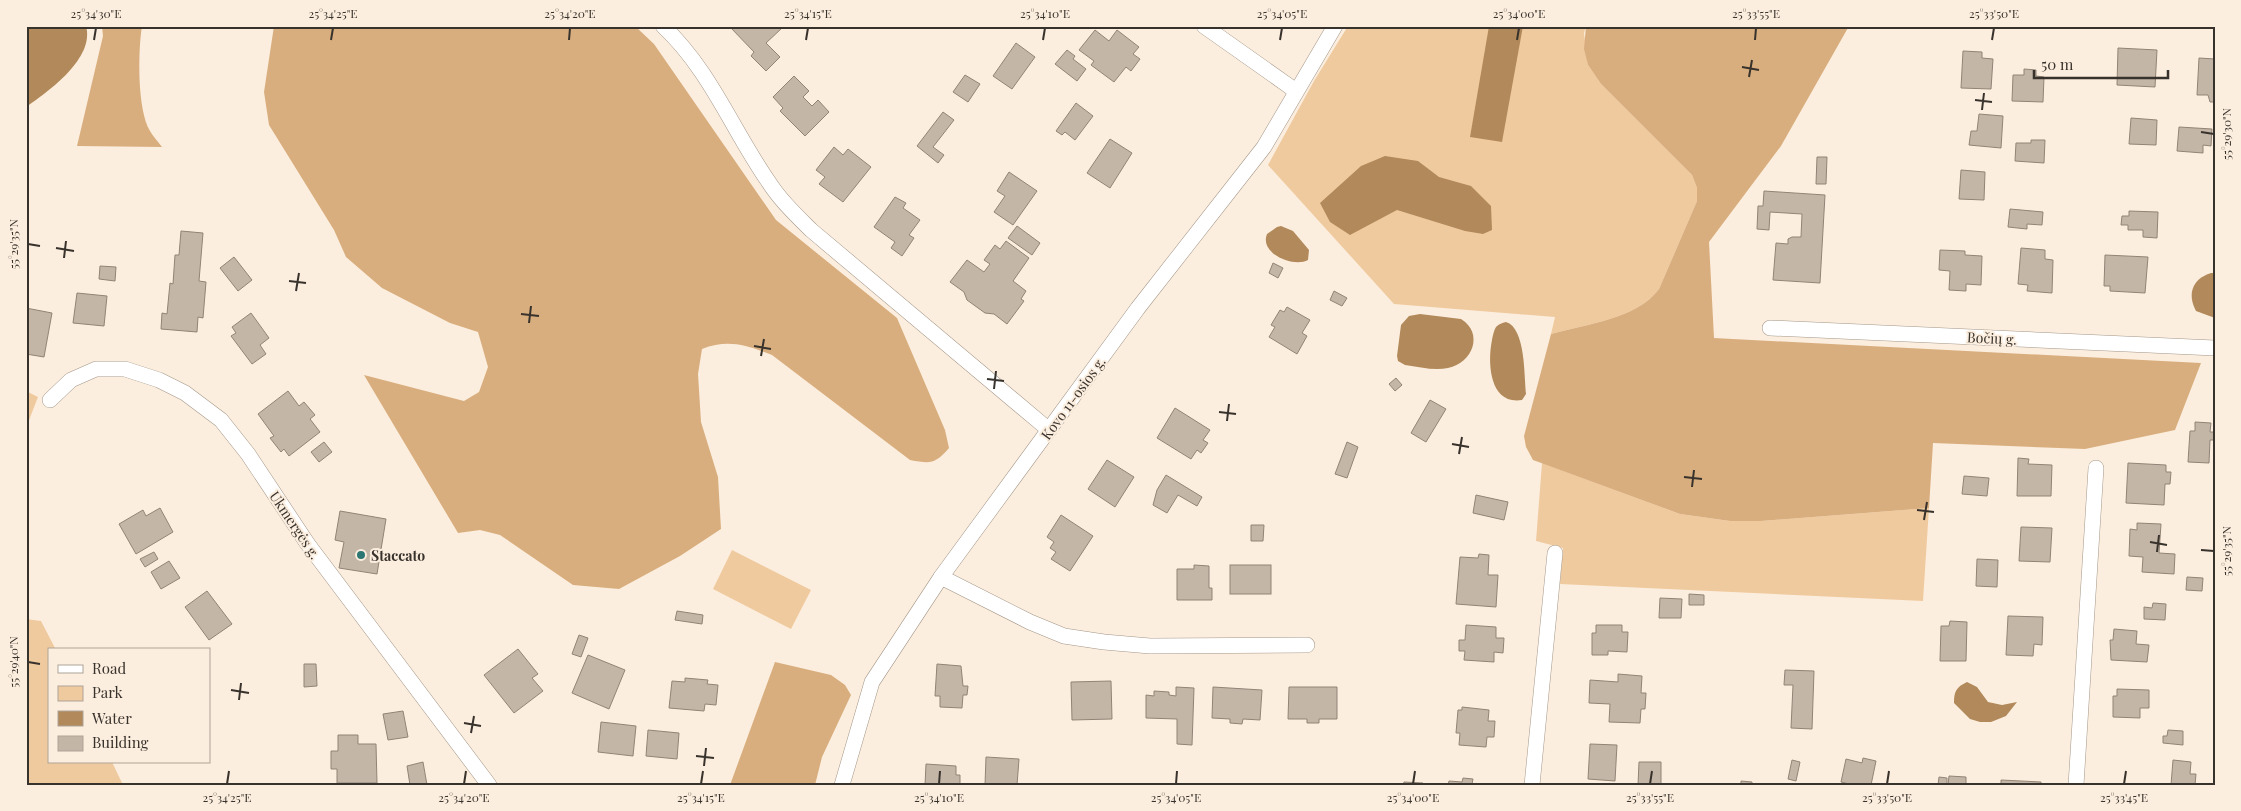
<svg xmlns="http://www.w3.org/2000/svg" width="2241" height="811" font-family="'Playfair Display',serif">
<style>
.green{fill:#f0ca9f}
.forest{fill:#d9ae7e}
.water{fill:#b2895a}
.building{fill:#c4b6a7;stroke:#918476}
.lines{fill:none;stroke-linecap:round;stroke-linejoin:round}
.street-casing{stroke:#a49789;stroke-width:16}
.street{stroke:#fff;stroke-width:15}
.ticks{fill:none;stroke:#38322c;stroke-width:2}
.poi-dot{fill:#2c7673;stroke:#fceede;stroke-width:2}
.labels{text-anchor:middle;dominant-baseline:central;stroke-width:4;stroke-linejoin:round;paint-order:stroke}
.street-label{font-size:14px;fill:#38322c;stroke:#fceede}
.poi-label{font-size:14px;font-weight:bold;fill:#38322c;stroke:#fceede;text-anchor:start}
.neatline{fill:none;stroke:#38322c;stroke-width:2}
.ticks-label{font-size:12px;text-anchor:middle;fill:#38322c}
</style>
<rect width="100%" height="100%" fill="#fceede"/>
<g class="green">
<path d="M 1348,26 L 1586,26 L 1584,33 L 1588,65 L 1601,84 L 1692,175 L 1697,188 L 1697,201 L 1659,289 C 1637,319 1586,324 1551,334 L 1555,317 L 1394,304 L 1268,165 L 1314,81 Z"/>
<polygon points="26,391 38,397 26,428"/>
<polygon points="1542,463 1680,514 1730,521 1761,521 1929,508 1923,601 1560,584 1563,548 1536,541"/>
<polygon points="732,550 811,590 791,629 713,589"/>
<polygon points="26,619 41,621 56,650 49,650 49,762 112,762 123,785 26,785"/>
</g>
<g class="forest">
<path d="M 102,26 L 142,26 C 138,51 137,109 150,131 C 153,136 158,142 162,147 L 77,146 L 103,36 Z"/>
<path d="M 274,26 L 635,26 L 654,44 L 776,220 L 897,318 L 945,430 L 949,448 C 935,464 931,464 910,460 L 772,355 C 746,345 728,339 702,349 L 698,374 L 701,422 L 718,477 L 721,529 L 680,556 L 619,589 L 573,585 L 500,535 L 480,530 L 458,533 L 364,375 L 464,401 L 479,392 L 488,367 L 478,332 L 450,323 L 382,288 L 346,257 L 334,230 L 269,125 L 264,92 Z"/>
<path d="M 1586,26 L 1849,26 L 1781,146 L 1709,242 L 1714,338 L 2201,363 L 2175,430 L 2085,449 L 1933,443 L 1929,508 L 1761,521 L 1730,521 L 1680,514 L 1533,460 L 1526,447 L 1524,436 L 1551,334 C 1586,324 1637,319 1659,289 L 1697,201 L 1697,188 L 1692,175 L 1601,84 L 1588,65 L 1584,49 Z"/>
<polygon points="775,662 831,675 845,685 851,695 822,757 815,785 730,785"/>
</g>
<g class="water">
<path d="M 26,26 L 86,26 C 95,58 49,91 26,107 Z"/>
<polygon points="1489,26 1523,26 1502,142 1470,137"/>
<polygon points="1385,156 1418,161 1439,177 1471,186 1491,206 1492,230 1483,234 1465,231 1397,210 1350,235 1330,222 1320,203 1361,166"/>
<path d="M 1281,226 L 1293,231 L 1309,250 L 1308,260 C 1293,268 1259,253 1267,234 L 1277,227 Z"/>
<path d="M 2211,273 L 2215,273 L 2215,318 L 2196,311 C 2187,294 2192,279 2211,273 Z"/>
<path d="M 1420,314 L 1461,319 C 1484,333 1473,363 1448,368 C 1435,371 1419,367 1405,365 L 1398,361 L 1397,356 L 1401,325 L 1409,316 Z"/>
<path d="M 1506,322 C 1526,328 1524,377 1526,394 L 1522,400 C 1491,405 1488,367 1491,346 C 1492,340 1493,332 1496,327 C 1499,324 1502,323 1506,322 Z"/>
<path d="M 1967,682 L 1977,687 L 1988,702 L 2002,705 L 2017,702 L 2006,716 L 1991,722 L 1980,722 L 1970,719 L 1954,703 C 1954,692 1956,687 1967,682 Z"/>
</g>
<g class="building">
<polygon points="733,26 781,26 782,28 766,43 780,57 766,71 751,56 754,52 731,28"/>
<polygon points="1095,30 1109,41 1117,30 1139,47 1133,54 1140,59 1131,71 1126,67 1114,82 1091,65 1094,61 1079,50"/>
<polygon points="1016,43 1035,57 1012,89 993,76"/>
<polygon points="2118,48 2157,50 2155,87 2117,85"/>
<polygon points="1067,50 1075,56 1073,59 1086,69 1077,81 1055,64"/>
<polygon points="1963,51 1982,52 1982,58 1993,59 1991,89 1961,88"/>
<polygon points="2199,58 2215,59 2215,102 2210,102 2208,95 2197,95"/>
<polygon points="2024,69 2036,70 2036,76 2044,77 2043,102 2012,101 2013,75 2024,75"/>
<polygon points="965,75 980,84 968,102 953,92"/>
<polygon points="794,76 809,91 803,97 812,106 818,100 829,112 805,136 780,111 783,108 773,97"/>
<polygon points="1076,103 1093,116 1075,140 1065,132 1062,135 1056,131"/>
<polygon points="943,112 954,120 933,147 944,155 938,163 917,146"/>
<polygon points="1979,114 2003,116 2001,148 1969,145 1971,131 1977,131"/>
<polygon points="2131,118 2157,120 2156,145 2129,144"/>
<polygon points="2179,127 2212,129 2211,146 2203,145 2203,153 2177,151"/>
<polygon points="1110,139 1132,153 1110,188 1087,173"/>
<polygon points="2031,140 2045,140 2044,163 2015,161 2016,143 2031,143"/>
<polygon points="834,147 843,155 848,149 871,167 843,202 819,184 825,177 816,170"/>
<polygon points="1817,157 1827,157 1826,184 1816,184"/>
<polygon points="1961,170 1985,172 1984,200 1959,199"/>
<polygon points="1009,172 1037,191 1013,225 994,212 1005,196 997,191"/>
<polygon points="1764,191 1825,195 1820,283 1773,280 1776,243 1788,244 1788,239 1792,237 1801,237 1802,214 1770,212 1769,230 1757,229 1758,206 1763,206"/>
<polygon points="895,197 906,203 903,208 920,220 909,235 914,238 902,256 891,248 895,242 874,227"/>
<polygon points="2010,209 2043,212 2042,225 2027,224 2027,229 2008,227"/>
<polygon points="2129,211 2158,212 2157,238 2143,237 2143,230 2128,230 2128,225 2121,225 2122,216 2129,216"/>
<polygon points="1017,226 1040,243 1032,255 1008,238"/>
<polygon points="181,231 203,233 199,281 206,282 203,318 198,317 197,332 161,329 162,313 167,314 170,283 173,284 175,255 179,255"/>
<polygon points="1006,241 1029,258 1013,281 1026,291 1021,299 1024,301 1007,324 994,314 985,313 967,300 964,292 950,282 967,260 984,272 990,264 984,260 995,245 1000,249"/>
<polygon points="2021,248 2045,250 2045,259 2053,260 2052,293 2027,291 2028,285 2018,284"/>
<polygon points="1940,250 1965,251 1965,255 1982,256 1981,285 1966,284 1966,291 1949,290 1950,271 1939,270"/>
<polygon points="2105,255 2148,257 2145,293 2110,291 2110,286 2104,286"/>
<polygon points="234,257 252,280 238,291 220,268"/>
<polygon points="1273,263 1283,268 1278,278 1269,273"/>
<polygon points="100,266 116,267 115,281 99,279"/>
<polygon points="1334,291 1347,298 1342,306 1330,300"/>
<polygon points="77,293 107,296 104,326 73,323"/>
<polygon points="1287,307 1310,320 1302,333 1307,336 1297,354 1269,337 1275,327 1271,325 1280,310 1284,312"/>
<polygon points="26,308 52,313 44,357 26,354"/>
<polygon points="251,313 269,338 260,345 266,354 252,364 231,336 236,333 232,327"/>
<polygon points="1396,378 1402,385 1395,391 1389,384"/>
<polygon points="288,391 299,406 304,402 315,415 310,419 320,432 289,456 284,449 281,452 270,438 274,436 258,414"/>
<polygon points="1430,400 1446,409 1426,442 1411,433"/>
<polygon points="1175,408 1210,430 1203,440 1208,443 1201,453 1197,450 1191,459 1157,438"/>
<polygon points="2195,422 2211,423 2210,432 2215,432 2215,440 2210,440 2209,463 2188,462 2190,431 2195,431"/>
<polygon points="324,442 332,452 319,462 311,452"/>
<polygon points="1347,442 1358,447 1347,478 1335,474"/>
<polygon points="2018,458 2029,459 2028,464 2052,465 2051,496 2017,496"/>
<polygon points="1107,460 1134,477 1115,507 1088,489"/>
<polygon points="2128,463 2166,465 2166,472 2171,472 2170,484 2165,484 2164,505 2126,503"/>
<polygon points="1166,475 1202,497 1197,506 1178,495 1167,513 1153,505 1157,490"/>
<polygon points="1964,476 1989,478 1987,496 1962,494"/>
<polygon points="1476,495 1508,502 1504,520 1473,513"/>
<polygon points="160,508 173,532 136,554 119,524 143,510 146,516"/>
<polygon points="340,511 386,519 377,574 339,568 344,542 335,540"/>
<polygon points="1061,515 1093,536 1070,571 1051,559 1056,552 1050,548 1054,542 1047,537"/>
<polygon points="2137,523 2161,524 2159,553 2175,554 2174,574 2142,572 2143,557 2129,556 2130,529 2137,530"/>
<polygon points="1251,525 1264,525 1263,541 1251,541"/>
<polygon points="2021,527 2052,528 2050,562 2019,561"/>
<polygon points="154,552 158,559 145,567 140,559"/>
<polygon points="1479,554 1489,555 1488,575 1498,575 1496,607 1456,604 1460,557 1478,558"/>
<polygon points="1977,559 1998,560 1997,587 1976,586"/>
<polygon points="169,561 180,578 161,589 151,572"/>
<polygon points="1194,565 1209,566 1209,588 1212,588 1212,600 1177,600 1177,569 1194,569"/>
<rect x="1230" y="565" width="41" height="29"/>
<polygon points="2187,577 2203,578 2202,591 2186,590"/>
<polygon points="207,591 232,624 209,640 185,607"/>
<polygon points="1689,594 1704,595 1704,605 1689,605"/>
<polygon points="1660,598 1682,599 1681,618 1659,618"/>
<polygon points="2153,603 2166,604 2165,620 2144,619 2144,607 2152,608"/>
<polygon points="677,611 703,615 702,624 675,620"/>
<polygon points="2008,616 2043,617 2042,645 2034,644 2033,656 2006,655"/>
<polygon points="1950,621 1967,622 1966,661 1940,661 1941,626 1949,626"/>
<polygon points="1466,625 1496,627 1496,638 1504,638 1503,653 1494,652 1494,662 1464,660 1465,651 1459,651 1459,640 1465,640"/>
<polygon points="1596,625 1622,625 1622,632 1628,632 1627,652 1608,651 1608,655 1592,655 1592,633 1596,633"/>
<polygon points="2114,629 2137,631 2136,644 2149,645 2147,662 2111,660 2110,640 2113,640"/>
<polygon points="579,635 588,638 581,657 572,654"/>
<polygon points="518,649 538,674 532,678 543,691 514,713 484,675"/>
<polygon points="588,655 625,670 609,709 572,693"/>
<polygon points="304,664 316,664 317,686 304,687"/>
<polygon points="937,664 961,666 963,686 968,686 967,695 963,695 962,708 940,707 940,696 935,696"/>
<polygon points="1785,670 1814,671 1812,729 1791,728 1793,685 1784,685"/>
<polygon points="1618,674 1642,676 1641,693 1646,693 1645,709 1641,709 1640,723 1609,722 1610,704 1589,703 1590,680 1618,682"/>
<polygon points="685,678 708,680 707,684 718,685 716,705 705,704 704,711 669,708 672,681 685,682"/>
<polygon points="1111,681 1112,719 1072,720 1071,682"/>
<polygon points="1176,687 1194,688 1192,745 1177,744 1177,719 1146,718 1146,695 1154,696 1154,691 1169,692 1169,695 1176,696"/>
<polygon points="1213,687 1262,690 1260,720 1243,719 1242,724 1230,723 1230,719 1212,718"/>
<polygon points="1289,687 1337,687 1337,719 1319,719 1319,723 1307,723 1307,719 1288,719"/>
<polygon points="2117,689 2149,690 2149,708 2140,708 2140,718 2113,717 2113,696 2117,696"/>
<polygon points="1462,707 1489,710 1488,721 1495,721 1494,737 1487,737 1486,747 1459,745 1460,733 1456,733 1458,710 1462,710"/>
<polygon points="403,711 408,737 388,740 383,714"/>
<polygon points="601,722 636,726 633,756 598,752"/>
<polygon points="648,730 679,733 677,759 646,756"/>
<polygon points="2168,730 2183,731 2183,745 2163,743 2163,736 2167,736"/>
<polygon points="338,735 358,735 358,744 376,744 377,783 337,783 337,769 331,769 331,751 338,751"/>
<polygon points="1590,744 1617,745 1615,781 1588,779"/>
<polygon points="986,757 1019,759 1017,785 985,785"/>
<polygon points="1863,758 1876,761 1871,785 1853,785 1841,782 1846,759 1862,763"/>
<polygon points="1792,760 1800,762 1796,781 1788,779"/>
<polygon points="2173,760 2191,762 2190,774 2196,774 2195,785 2171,785"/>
<polygon points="423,762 427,785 410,785 407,766"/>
<polygon points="1639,762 1661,762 1661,785 1638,785"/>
<polygon points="926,764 956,766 956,775 960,775 960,785 925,785"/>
<polygon points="1949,776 1966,777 1966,785 1948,785"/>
<polygon points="1939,777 1947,778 1947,785 1938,785"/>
<polygon points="1463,778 1473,779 1472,784 1483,785 1448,785 1449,781 1462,782"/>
<polygon points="2001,780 2041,782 2041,785 2001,785"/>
<polygon points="1741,781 1752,782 1752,785 1741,785"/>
<polygon points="1404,782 1423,783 1423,785 1403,785"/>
</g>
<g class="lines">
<defs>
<g id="street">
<path d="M 663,26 C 710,70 732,129 768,181 C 780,200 796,215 811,230 L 1049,430"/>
<polyline points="1204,26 1296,91"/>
<polyline points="1770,328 2215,348"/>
<polyline points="50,400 71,380 96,369 125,369 159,380 185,393 221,420 248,454 307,543 489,785"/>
<polyline points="941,577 1030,622 1064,636 1104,642 1150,646 1307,645"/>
<polyline points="842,785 872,682 941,577 1138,308 1264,147 1335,26"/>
<polyline points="1532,785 1555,553"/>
<polyline points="2076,785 2096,468"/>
</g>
</defs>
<use href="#street" class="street-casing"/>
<use href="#street" class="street"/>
</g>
<path class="ticks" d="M 94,40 L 96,28M 331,40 L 333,28M 569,40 L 570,28M 806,40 L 808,28M 1043,40 L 1045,28M 1280,40 L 1282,28M 1517,40 L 1519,28M 1755,40 L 1756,28M 1992,40 L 1994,28M 1742,67 L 1759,70M 1749,77 L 1752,60M 1975,100 L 1992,102M 1982,110 L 1984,93M 2201,132 L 2214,134M 28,244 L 40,246M 56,248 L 74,251M 64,258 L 66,241M 289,281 L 306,283M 296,291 L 299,273M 521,314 L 539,316M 529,323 L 531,306M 754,346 L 771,349M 761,356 L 764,339M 987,379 L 1004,381M 994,389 L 996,371M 1219,412 L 1236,414M 1227,421 L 1229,404M 1452,444 L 1469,447M 1459,454 L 1462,437M 1684,477 L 1702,479M 1692,487 L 1694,470M 1917,510 L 1934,512M 1924,520 L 1927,502M 2150,542 L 2167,545M 2201,550 L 2214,551M 2157,552 L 2159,535M 28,662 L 40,664M 231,690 L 249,693M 239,700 L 241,683M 464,723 L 481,726M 471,733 L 474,716M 696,756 L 714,758M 704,766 L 706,748M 227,784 L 229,771M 464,784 L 466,771M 701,784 L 703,771M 939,784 L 940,771M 1176,784 L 1177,771M 1413,784 L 1415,771M 1650,784 L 1652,771M 1887,784 L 1889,771M 2124,784 L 2126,771"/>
<circle class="poi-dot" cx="361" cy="555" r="5"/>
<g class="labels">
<g class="street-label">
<text transform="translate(1992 338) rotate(3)">Bočių g.</text>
<text transform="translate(1073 398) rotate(-54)">Kovo 11-osios g.</text>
<text transform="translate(295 525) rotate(56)">Ukmergės g.</text>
</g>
<g class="poi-label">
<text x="371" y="555">Staccato</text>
</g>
</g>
<rect width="2241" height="811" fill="none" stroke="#fceede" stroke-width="55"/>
<rect x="48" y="648" width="162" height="115" fill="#fceede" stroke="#aea397"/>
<rect x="58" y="665" width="25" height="8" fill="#ffffff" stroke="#aea397"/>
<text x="92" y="674" font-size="15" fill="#38322c">Road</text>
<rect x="58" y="686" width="25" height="15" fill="#f0ca9f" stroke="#aea397"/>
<text x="92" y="698" font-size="15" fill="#38322c">Park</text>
<rect x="58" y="711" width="25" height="15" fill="#b2895a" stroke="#aea397"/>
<text x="92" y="724" font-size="15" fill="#38322c">Water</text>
<rect x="58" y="736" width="25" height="15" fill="#c4b6a7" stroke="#aea397"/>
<text x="92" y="748" font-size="15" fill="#38322c">Building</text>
<path d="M2034 70v8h134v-8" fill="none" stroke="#38322c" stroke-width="2.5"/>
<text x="2041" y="70" font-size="15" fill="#38322c" stroke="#fceede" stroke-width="4" paint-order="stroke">50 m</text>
<rect x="28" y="28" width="2186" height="756" class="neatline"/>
<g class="ticks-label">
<text x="96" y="18">25°34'30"E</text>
<text x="333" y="18">25°34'25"E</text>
<text x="570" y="18">25°34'20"E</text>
<text x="808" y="18">25°34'15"E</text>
<text x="1045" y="18">25°34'10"E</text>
<text x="1282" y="18">25°34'05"E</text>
<text x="1519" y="18">25°34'00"E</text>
<text x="1756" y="18">25°33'55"E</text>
<text x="1994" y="18">25°33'50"E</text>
<text transform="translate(2227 134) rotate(-90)" y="4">55°29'30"N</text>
<text transform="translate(14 244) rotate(-90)" y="4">55°29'35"N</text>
<text transform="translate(2227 551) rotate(-90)" y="4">55°29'35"N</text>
<text transform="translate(14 662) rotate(-90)" y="4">55°29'40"N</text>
<text x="227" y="802">25°34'25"E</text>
<text x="464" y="802">25°34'20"E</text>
<text x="701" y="802">25°34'15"E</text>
<text x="939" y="802">25°34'10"E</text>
<text x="1176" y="802">25°34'05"E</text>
<text x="1413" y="802">25°34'00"E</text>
<text x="1650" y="802">25°33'55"E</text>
<text x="1887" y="802">25°33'50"E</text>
<text x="2124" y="802">25°33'45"E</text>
</g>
</svg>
